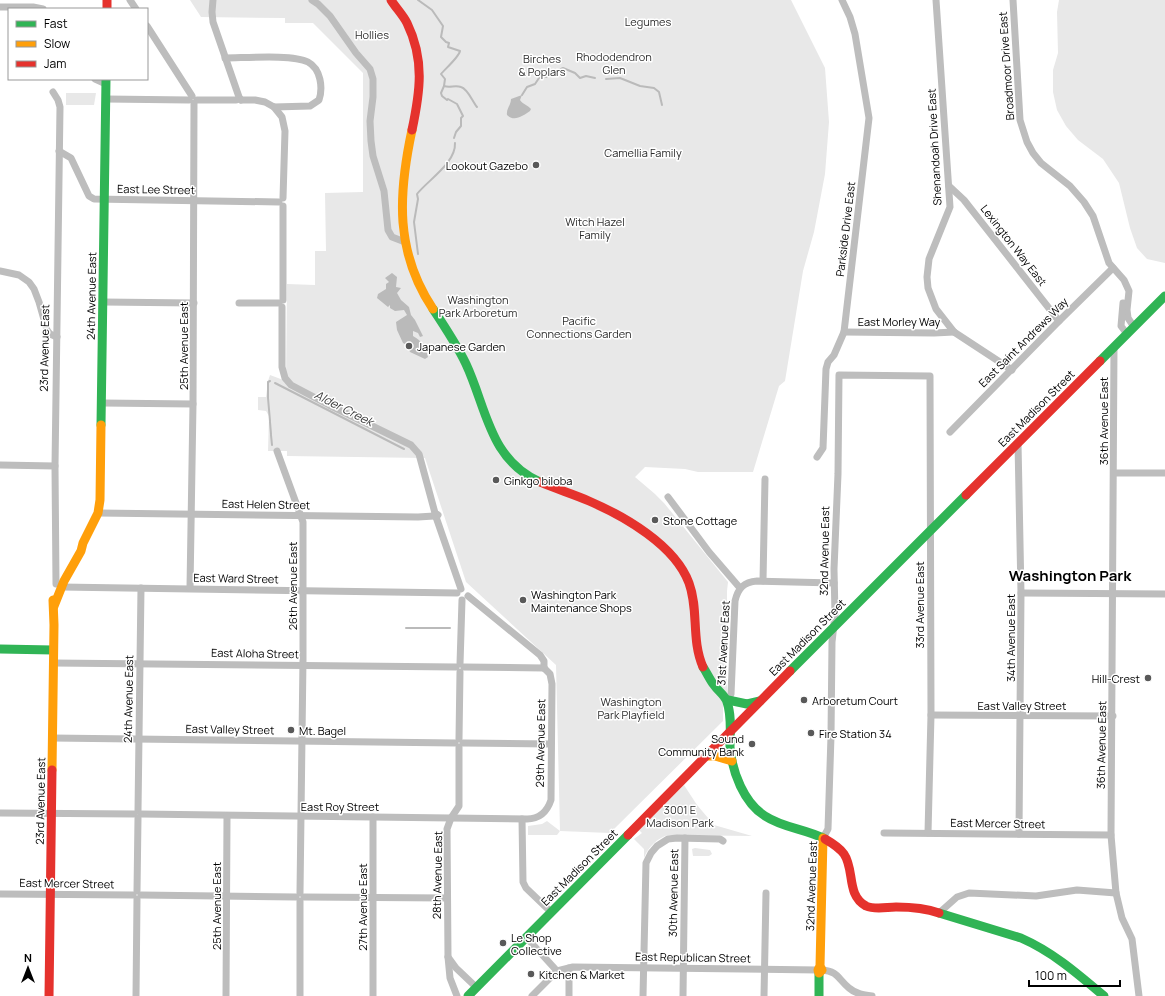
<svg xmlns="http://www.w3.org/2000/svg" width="1165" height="996" font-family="Manrope,sans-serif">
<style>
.green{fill:#e8e8e8}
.water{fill:#bababa}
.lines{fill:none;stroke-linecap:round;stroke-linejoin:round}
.stream{stroke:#bababa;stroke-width:2}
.street{stroke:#bdbdbd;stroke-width:7}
.fast{stroke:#30b455;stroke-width:9}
.slow{stroke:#ff9f0a;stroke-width:9}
.jam{stroke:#e5322d;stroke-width:9}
.poi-dot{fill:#595959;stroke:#fff;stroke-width:1.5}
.labels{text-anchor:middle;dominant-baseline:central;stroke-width:3;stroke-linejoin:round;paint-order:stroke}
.park-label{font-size:11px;fill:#2c2c2c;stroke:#fff}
.street-label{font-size:11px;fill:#000;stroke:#fff}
.poi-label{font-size:11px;fill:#000;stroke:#fff;text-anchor:start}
.water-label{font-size:12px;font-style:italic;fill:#3d3d3d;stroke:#fff}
.district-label{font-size:15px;font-weight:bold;fill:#000;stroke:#fff}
</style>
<rect width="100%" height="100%" fill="#fff"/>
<g class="green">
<polygon points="190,0 791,0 825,68 829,122 825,174 814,232 803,271 785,381 779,386 753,472 698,472 685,469 645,467 635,477 655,494 664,503 728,582 727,591 727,694 723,706 723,721 610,833 560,831 557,835 528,835 528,826 542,824 547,821 560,831 556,665 466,582 425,458 287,456 287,451 268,451 269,416 266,411 258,410 258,397 266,397 268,381 270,375 286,381 287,284 315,285 315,251 326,251 325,193 363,192 363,73 313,23 285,23 285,18 201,17"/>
<polygon points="1059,0 1165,0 1165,263 1147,259 1137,248 1130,228 1119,183 1103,159 1078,140 1066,126 1057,110 1053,92 1053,70 1058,53 1057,12"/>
<polygon points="66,93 96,93 94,105 66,105"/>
<path d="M 684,785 L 697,805 L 714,825 L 752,836 L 669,835 C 658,837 648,847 644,858 L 644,849 L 634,839 L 642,833 L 639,830 Z"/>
<polygon points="695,848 710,850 712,854 709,856 693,856 692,849"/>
</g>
<g class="water">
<path d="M 522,95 L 520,100 C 522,104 528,105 531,109 L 530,111 C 523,116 514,122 507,115 C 506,109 511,105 511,99 Z"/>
<path d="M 392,273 L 397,277 L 396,287 L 401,288 L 397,293 L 401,300 L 409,307 L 411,315 L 415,320 L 423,336 L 420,337 L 418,333 L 413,331 L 413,336 C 422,341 426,347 428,357 L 425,359 L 410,352 L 407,345 L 403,343 L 397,330 L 396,322 L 407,315 L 404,310 L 395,311 L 390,308 L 390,305 L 388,307 L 377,298 L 378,294 L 386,289 L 386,284 L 389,282 L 385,278 Z"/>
</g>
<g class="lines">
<g class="stream">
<path d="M 418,0 L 432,10 L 443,26 L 441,37 L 446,42 L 449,43 L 448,47 L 460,51 C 459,57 445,69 441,74 L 445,79 L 444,86 L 441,93 L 442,96 L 447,100 L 448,99 L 457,104 L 463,116 L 461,118 L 461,126 L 456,132 L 454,138"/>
<polyline points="555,72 563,68 575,73 580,78 586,76 595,78"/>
<polyline points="606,79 620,78 640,86 654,88 659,92 662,105"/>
<path d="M 444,86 C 450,88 455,85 461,87 C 468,89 472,101 477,107"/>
<polyline points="522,95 527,87 535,84 541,75 546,77 552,74"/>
<path d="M 418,254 L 414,222 L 418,199 L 417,194 C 428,180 456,163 455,143"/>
<polyline points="270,381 268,382 268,398 270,421"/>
<polyline points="275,383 404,449"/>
<polyline points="270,422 271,434"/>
<polyline points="271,435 272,445"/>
<polyline points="406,628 450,628"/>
</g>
<g class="street">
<polyline points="130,0 136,9"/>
<polyline points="213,0 212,12 213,22 239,97 241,100"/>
<polyline points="312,0 318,4 330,16 356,53 370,69 373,79 373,97 370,121 371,141 373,156 384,191 388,230 392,237 405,242"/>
<polyline points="936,0 950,207 929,259 927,277 928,288 936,309 954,332 1012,370"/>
<polyline points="1013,0 1020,120 1027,142 1033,153 1041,163 1070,186 1084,202 1093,216 1109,263 1124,280 1129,291 1127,310 1128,318 1134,327"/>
<polyline points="0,7 33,7 43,9"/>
<polyline points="147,26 192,96"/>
<path d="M 225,58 C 244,58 293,54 308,62 C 321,69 323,88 319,100 L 310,106 L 274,107 L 265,102 L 255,100 L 241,100"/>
<polyline points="95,79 106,84"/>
<polyline points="53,92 58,100 60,107 55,466 56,584"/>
<polyline points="106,99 189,100"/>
<polyline points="197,100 236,100"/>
<polyline points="274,107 282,117 285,131 283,198"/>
<polyline points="59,151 71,158 89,196 94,199 279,202"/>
<polyline points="949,186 964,200 1059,321"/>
<polyline points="0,271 19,275 29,282 34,289 39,302 47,330 50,334 57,337"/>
<polyline points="283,300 283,206"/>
<polyline points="103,302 194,303"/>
<polyline points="239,303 279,303"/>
<polyline points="1123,303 1121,326 1127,334"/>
<polyline points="282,307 282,367 285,378 291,385 329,405 411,445 419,454 435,513 438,515 436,517"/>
<polyline points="844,332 934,333 954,332"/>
<polyline points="1114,347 1111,835 1116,893 1122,918 1132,939 1139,996"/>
<polyline points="102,403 193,404"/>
<polyline points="950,432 1059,321 1113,268"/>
<polyline points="1018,443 1021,593 1019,834"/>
<polyline points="277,451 303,522 303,659 300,893"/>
<polyline points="817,457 823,448 826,369 828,362 834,355 844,332 869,118 855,34 850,17 842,0"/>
<polyline points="0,465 55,466"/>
<polyline points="1114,473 1165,473"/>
<polyline points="668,497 709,552 740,588"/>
<polyline points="98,513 418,517 434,516"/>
<polyline points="434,515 436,517 461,589"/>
<polyline points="763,581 765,479"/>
<polyline points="61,587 457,593"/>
<polyline points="190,588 193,404 194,103"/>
<polyline points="1021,593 1165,594"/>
<polyline points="468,596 540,655 544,661 544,668"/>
<polyline points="53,663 456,667"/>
<polyline points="460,664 462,600"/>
<polyline points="464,667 544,668"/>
<path d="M 728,700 L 731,694 L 735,601 C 738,588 744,582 757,581 L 834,583"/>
<polyline points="931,715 1113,716"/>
<polyline points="52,738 455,743"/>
<polyline points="459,739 460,672"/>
<polyline points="463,743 551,744"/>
<polyline points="138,811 141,588"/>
<polyline points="0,813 134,814"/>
<path d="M 141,814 L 527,819 C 540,819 547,812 551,800 L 552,684 L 550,674 L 544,668"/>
<polyline points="373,817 373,996"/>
<polyline points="522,819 523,882 526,888 551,912"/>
<polyline points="884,833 1111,835"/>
<polyline points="823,838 828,829 831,736 832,642 835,615 834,569 838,474 839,375 930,376 931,715 928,833"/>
<polyline points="137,891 138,818"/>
<polyline points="0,894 133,895"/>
<polyline points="141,895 296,897"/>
<polyline points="304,897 447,898"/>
<polyline points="939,913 957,897 969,893 1036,896 1077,890 1116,893"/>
<polyline points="526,937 557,971"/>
<polyline points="448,957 456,968 476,987"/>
<path d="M 822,970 C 838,971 838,979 849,988 C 856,994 864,995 872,996"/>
<polyline points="136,996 137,899"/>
<polyline points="226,996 227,816"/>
<polyline points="300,996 300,901"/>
<polyline points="457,996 450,978 448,957 447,829 451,818 459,806 459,747"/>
<polyline points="532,996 557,971 573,967 818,970"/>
<polyline points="569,996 569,968"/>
<polyline points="643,996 646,863 651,853 657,846 668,839 677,838 720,839 723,841"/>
<polyline points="683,996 685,838"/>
<polyline points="764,996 766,893"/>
</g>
<g class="fast">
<path d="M 433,309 C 445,327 457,345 466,364 C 487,409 489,459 540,482"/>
<polyline points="1100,361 1165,296"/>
<polyline points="101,425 106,79"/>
<polyline points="0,649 53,650"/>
<path d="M 703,667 C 707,673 710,680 714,685 C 718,691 725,695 727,702 C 732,716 730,733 730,747 C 732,772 744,803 765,816 C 783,828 806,829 825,839"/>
<polyline points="790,671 966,495"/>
<polyline points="728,700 747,704 760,701"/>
<path d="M 939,913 L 1021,938 C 1053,952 1078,974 1104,996"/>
<polyline points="819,973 819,996"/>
<polyline points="468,996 628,835"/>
</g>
<g class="slow">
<path d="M 412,130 C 398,195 395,252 433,309"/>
<polyline points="54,606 64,581 81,551 83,543 98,513 100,500 101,425"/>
<polyline points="707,756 715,756 732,761"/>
<polyline points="52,770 54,625 53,600"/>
<polyline points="820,966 822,970 819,973 818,970 820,966 823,838"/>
</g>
<g class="jam">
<polyline points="107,0 107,9"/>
<path d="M 391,0 C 396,8 403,15 407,23 C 425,60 420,92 412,130"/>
<path d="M 540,482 C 556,489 573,494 589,501 C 624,516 675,545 689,583 C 699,610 691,640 703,667"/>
<polyline points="966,495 1100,361"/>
<polyline points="628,835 790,671"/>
<path d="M 825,839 C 832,843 839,847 844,854 C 855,870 846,895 866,906 C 875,910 887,907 896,907 C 911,907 925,908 939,913"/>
<polyline points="49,996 52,770"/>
</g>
</g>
<g class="poi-dot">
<circle cx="536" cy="165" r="4"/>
<circle cx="409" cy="346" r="4"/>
<circle cx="496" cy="480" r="4"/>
<circle cx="655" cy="520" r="4"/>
<circle cx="523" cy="600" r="4"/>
<circle cx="1148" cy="678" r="4"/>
<circle cx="804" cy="700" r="4"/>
<circle cx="291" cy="730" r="4"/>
<circle cx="811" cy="733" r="4"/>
<circle cx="752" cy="744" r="4"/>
<circle cx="503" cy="943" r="4"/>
<circle cx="531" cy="974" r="4"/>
</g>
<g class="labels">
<g class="park-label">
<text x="648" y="21">Legumes</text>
<text x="372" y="34">Hollies</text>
<text x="614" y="56">Rhododendron<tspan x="614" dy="13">Glen</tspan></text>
<text x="542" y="58">Birches<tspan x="542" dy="13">&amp; Poplars</tspan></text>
<text x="643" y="152">Camellia Family</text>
<text x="595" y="221">Witch Hazel<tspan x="595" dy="13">Family</tspan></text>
<text x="478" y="299">Washington<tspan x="478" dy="13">Park Arboretum</tspan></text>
<text x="579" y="320">Pacific<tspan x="579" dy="13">Connections Garden</tspan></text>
<text x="631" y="701">Washington<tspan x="631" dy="13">Park Playfield</tspan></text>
<text x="680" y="809">3001 E<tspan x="680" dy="13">Madison Park</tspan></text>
</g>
<g class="street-label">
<text transform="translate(1006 66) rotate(-94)">Broadmoor Drive East</text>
<text transform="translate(934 147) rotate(-93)">Shenandoah Drive East</text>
<text transform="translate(156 189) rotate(1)">East Lee Street</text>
<text transform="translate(845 229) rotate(-83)">Parkside Drive East</text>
<text transform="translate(1014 245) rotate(52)">Lexington Way East</text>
<text transform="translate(91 296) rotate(-89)">24th Avenue East</text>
<text x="899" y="321">East Morley Way</text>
<text transform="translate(1023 342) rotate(-45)">East Saint Andrews Way</text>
<text transform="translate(183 346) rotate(-90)">25th Avenue East</text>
<text transform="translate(44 348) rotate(-89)">23rd Avenue East</text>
<text transform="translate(1036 408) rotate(-45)">East Madison Street</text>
<text transform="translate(1103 421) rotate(-90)">36th Avenue East</text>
<text transform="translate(266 504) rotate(1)">East Helen Street</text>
<text transform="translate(824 551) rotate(-89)">32nd Avenue East</text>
<text transform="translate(236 578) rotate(1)">East Ward Street</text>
<text transform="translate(292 586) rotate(-90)">26th Avenue East</text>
<text transform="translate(919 605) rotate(-90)">33rd Avenue East</text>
<text transform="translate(807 637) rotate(-45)">East Madison Street</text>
<text transform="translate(1010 638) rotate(-90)">34th Avenue East</text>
<text transform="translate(723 643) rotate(-87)">31st Avenue East</text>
<text transform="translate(255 653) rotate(1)">East Aloha Street</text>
<text transform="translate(128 699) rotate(-89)">24th Avenue East</text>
<text x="1022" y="705">East Valley Street</text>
<text transform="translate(230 729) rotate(1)">East Valley Street</text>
<text transform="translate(540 743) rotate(-89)">29th Avenue East</text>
<text transform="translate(1101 745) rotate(-89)">36th Avenue East</text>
<text transform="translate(40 801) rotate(-89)">23rd Avenue East</text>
<text x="340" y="806">East Roy Street</text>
<text transform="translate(998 823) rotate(1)">East Mercer Street</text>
<text transform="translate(579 867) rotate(-45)">East Madison Street</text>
<text transform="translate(437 875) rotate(-89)">28th Avenue East</text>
<text transform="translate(67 883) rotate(1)">East Mercer Street</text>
<text transform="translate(811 886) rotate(-88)">32nd Avenue East</text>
<text transform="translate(673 893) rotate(-89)">30th Avenue East</text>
<text transform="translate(216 906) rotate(-90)">25th Avenue East</text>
<text transform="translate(362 907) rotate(-90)">27th Avenue East</text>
<text transform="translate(693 957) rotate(1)">East Republican Street</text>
</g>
<g class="poi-label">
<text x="528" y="165" text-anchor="end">Lookout Gazebo</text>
<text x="417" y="346">Japanese Garden</text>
<text x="504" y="480">Ginkgo biloba</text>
<text x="663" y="520">Stone Cottage</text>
<text x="531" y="594">Washington Park<tspan x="531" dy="13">Maintenance Shops</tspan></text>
<text x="1140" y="678" text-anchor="end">Hill-Crest</text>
<text x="812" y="700">Arboretum Court</text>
<text x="299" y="730">Mt. Bagel</text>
<text x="819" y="733">Fire Station 34</text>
<text x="744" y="738" text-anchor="end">Sound<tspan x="744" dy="13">Community Bank</tspan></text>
<text x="511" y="937">Le Shop<tspan x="511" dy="13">Collective</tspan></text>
<text x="539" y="974">Kitchen &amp; Market</text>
</g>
<g class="water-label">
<text transform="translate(344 408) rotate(27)">Alder Creek</text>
</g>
<g class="district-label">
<text x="1070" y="575">Washington Park</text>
</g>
</g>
<rect x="8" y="8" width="140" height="72" fill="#ffffff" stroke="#999999"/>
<rect x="16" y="21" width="20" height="6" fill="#30b455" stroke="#999999"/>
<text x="44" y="28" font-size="12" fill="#000000">Fast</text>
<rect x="16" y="41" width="20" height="6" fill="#ff9f0a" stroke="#999999"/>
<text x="44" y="48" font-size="12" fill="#000000">Slow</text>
<rect x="16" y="61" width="20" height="6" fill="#e5322d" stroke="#999999"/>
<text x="44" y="68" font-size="12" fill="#000000">Jam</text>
<g transform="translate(28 968)" stroke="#ffffff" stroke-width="3" paint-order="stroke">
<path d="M0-3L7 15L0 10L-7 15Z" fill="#000000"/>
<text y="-6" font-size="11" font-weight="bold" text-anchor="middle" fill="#000000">N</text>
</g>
<path d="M1029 980v6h91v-6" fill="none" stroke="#000000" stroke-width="2"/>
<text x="1035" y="980" font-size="12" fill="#000000" stroke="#ffffff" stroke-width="3" paint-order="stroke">100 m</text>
</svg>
